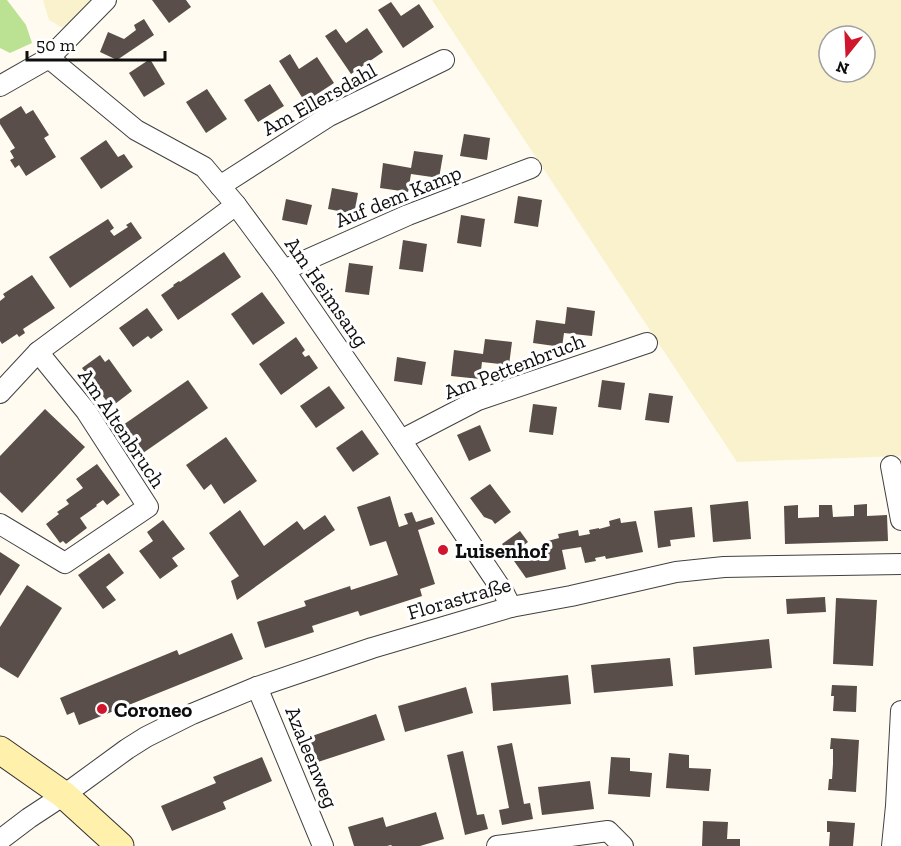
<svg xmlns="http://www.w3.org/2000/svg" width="901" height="846" font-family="'Zilla Slab',serif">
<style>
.farmland{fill:#f9f2cc;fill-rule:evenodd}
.forest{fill:#bbe192}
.building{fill:#594e49}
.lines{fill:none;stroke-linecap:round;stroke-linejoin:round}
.minor-casing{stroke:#414141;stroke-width:22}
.secondary-casing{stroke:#303030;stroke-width:29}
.minor{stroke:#fff;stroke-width:20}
.secondary{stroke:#fff0ab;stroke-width:27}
.poi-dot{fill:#cf162c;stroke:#fff;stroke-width:2}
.labels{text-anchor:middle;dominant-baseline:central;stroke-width:6;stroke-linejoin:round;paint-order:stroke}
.street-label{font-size:21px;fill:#0e0e0e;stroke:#fff}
.poi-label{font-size:21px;font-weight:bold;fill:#0e0e0e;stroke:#fff;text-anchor:start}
</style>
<rect width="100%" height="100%" fill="#fffbf0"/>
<g class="farmland">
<polygon points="43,0 98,0 65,29 49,20"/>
<path d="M 432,0 L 901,0 L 901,456 L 737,462 ZM 829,36 L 865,36 L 865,72 L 829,72 Z"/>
</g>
<polygon class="forest" points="0,0 7,0 26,25 32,43 10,53 0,48"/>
<g class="building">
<polygon points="152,0 186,0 191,7 169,23"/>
<polygon points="391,2 401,16 419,4 434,27 403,48 378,10"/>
<polygon points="144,19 154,35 117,60 100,52 108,32 124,39 136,30 134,25"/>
<polygon points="367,28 383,52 351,74 325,36 336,29 346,43"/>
<polygon points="290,54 299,69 317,57 334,83 305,102 279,61"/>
<polygon points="150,59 165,84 144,97 129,73"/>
<polygon points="270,84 284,106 258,122 244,100"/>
<polygon points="207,89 227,119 206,133 186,102"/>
<polygon points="21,106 26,114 33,110 49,135 44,138 56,157 26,176 19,165 15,168 10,160 14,158 10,151 15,148 0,124 0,119"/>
<polygon points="464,134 490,138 487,160 460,156"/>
<polygon points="106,140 118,157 124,154 133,167 101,189 80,158"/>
<polygon points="414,151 443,155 439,178 411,174 408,192 380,188 383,163 411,168"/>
<polygon points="332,188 358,193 354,214 328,209"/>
<polygon points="518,196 542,200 538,227 514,223"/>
<polygon points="286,199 312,205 307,225 282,220"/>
<polygon points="461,215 485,219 481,247 457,243"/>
<polygon points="108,219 114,228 110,231 114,236 128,227 126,225 131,222 142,238 70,288 49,257"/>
<polygon points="403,240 427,244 423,272 399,269"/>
<polygon points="224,252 241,277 178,320 161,295 174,286 173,285 179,281 180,282"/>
<polygon points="349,263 373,266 369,295 345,292"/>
<polygon points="32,275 55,308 23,329 25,333 19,337 17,334 2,344 0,341 0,301 5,297 3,294"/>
<polygon points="262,292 285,323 253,345 231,314"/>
<polygon points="567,307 595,311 592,336 564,333 562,347 533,343 536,320 565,324"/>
<polygon points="147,308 163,330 151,339 148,336 133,347 119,328"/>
<polygon points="296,337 305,350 302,353 305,357 309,355 318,368 281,395 259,364"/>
<polygon points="485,339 512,342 509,365 482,362 480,379 451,376 454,350 483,354"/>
<polygon points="100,355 105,362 109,359 132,391 111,407 82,368"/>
<polygon points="397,357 426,362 422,385 394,381"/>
<polygon points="188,380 208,408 143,453 123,425"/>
<polygon points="602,380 625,383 621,410 598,407"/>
<polygon points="329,386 345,408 316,428 300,406"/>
<polygon points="649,393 673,396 669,423 645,420"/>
<polygon points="533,404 557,407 553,435 529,432"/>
<polygon points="45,409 85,447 22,513 0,492 0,456"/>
<polygon points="480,425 491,451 469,461 457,435"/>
<polygon points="362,430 379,454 353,472 336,448"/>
<polygon points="226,437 257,481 224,504 211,484 204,490 186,465"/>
<polygon points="97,464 120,495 107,505 103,500 96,505 97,506 80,518 87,528 66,544 63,541 60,543 46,524 59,514 57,512 69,504 66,500 83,488 76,479"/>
<polygon points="490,484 511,512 495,524 492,520 484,517 470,498"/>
<polygon points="390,496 399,527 408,524 404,514 412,512 416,522 432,517 435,524 418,530 435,584 420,589 422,596 360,616 358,611 312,626 314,632 265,648 257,622 306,606 304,601 350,586 351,590 398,575 386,541 370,546 357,507"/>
<polygon points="748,501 751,539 713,542 710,505"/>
<polygon points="867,504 867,516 887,515 888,541 785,544 784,506 798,505 798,518 819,517 819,505 832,505 833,517 854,516 854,505"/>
<polygon points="692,507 695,537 670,540 671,546 658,548 654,511"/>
<polygon points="240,510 264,546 297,521 304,530 325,515 335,530 237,600 231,581 239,576 209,533"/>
<polygon points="620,518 621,523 636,521 643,552 606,559 605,556 595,558 596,561 585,563 581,547 562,550 566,569 526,578 502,544 520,531 528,542 524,545 527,550 545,546 544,542 559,538 558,534 578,530 579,536 590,534 589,530 599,528 599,529 610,526 609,521"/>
<polygon points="163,520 185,549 172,558 178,566 160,579 139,551 153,541 147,532"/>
<polygon points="0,552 20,565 0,596"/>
<polygon points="109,553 124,573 106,587 116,600 103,609 78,575"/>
<polygon points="27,585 62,608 18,678 0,667 0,627"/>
<polygon points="825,597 826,612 787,614 786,599"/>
<polygon points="836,598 877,600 873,666 833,664"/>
<polygon points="232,633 243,659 79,725 74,712 67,715 60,698 177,650 179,655"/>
<polygon points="769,639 772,668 695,675 693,647"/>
<polygon points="670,658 673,686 594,693 591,665"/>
<polygon points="568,675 571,704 493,711 491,683"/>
<polygon points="832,685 857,686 856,712 833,711 834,696 831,696"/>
<polygon points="466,687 473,713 405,732 398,706"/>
<polygon points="376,714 385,740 318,762 309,737"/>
<polygon points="831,738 859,740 856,792 828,790 829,779 832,779 833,764 833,749 830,749"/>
<polygon points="512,743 524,804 530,803 533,819 502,825 499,810 509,808 497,746"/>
<polygon points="463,751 477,815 484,814 488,829 465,835 447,755"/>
<polygon points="669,753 689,755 689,768 711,769 709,791 666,788"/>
<polygon points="262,757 272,781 223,802 226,809 172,831 161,806 216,783 213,777"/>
<polygon points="611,757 630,758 630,771 652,773 650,797 608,794"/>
<polygon points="590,781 594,809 542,815 538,787"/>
<polygon points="436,812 444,839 420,846 392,846 391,845 387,846 354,846 348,827 383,817 386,827"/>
<polygon points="703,821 728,822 727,839 740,839 740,846 702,846"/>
<polygon points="827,821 855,823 853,846 829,846 830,832 827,832"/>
</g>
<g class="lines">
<defs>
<g id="minor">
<polyline points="49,58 136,130 204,167 236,205 284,270 386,418 504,593 511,607"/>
<polyline points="0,86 49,58 106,0"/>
<polyline points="220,186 329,116 444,60"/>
<polyline points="284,270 408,215 531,168"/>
<polyline points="38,352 236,205"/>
<polyline points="0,393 38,352 86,411 148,507 65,563 0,524"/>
<polyline points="401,440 478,400 647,343"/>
<polyline points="891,466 901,520"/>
<polyline points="257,687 323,846"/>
<polyline points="0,840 29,818 64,795 127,749 146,737 192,714 257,687 372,648 511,607 571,596 676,572 724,567 901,564"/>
<polyline points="497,846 608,831 623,846"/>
<polyline points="892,846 896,806 901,711"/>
</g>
<polyline id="secondary" points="0,750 64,795 120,846"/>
</defs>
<use href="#minor" class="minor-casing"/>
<use href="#secondary" class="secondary-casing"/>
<use href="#minor" class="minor"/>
<use href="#secondary" class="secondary"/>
</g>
<g class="poi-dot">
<circle cx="443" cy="550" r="6"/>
<circle cx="102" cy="709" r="6"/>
</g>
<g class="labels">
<g class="street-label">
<text transform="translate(319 99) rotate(-29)">Am Ellersdahl</text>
<text transform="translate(398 196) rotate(-22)">Auf dem Kamp</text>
<text transform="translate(327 292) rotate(55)">Am Heimsang</text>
<text transform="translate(514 366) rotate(-21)">Am Pettenbruch</text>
<text transform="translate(122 428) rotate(56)">Am Altenbruch</text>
<text transform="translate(459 598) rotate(-16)">Florastraße</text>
<text transform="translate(312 757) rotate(68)">Azaleenweg</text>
</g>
<g class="poi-label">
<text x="455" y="550">Luisenhof</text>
<text x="114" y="709">Coroneo</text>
</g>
</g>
<g transform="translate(847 54) rotate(198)"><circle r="28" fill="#ffffff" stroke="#9f9f9f" stroke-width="1.5"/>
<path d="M0-4.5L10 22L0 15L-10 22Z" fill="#cf162c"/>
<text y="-9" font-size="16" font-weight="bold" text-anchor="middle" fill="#0e0e0e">N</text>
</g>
<path d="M27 51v9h138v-9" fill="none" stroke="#0e0e0e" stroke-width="3"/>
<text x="36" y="51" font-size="18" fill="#0e0e0e" stroke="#ffffff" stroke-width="4.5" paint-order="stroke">50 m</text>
</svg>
